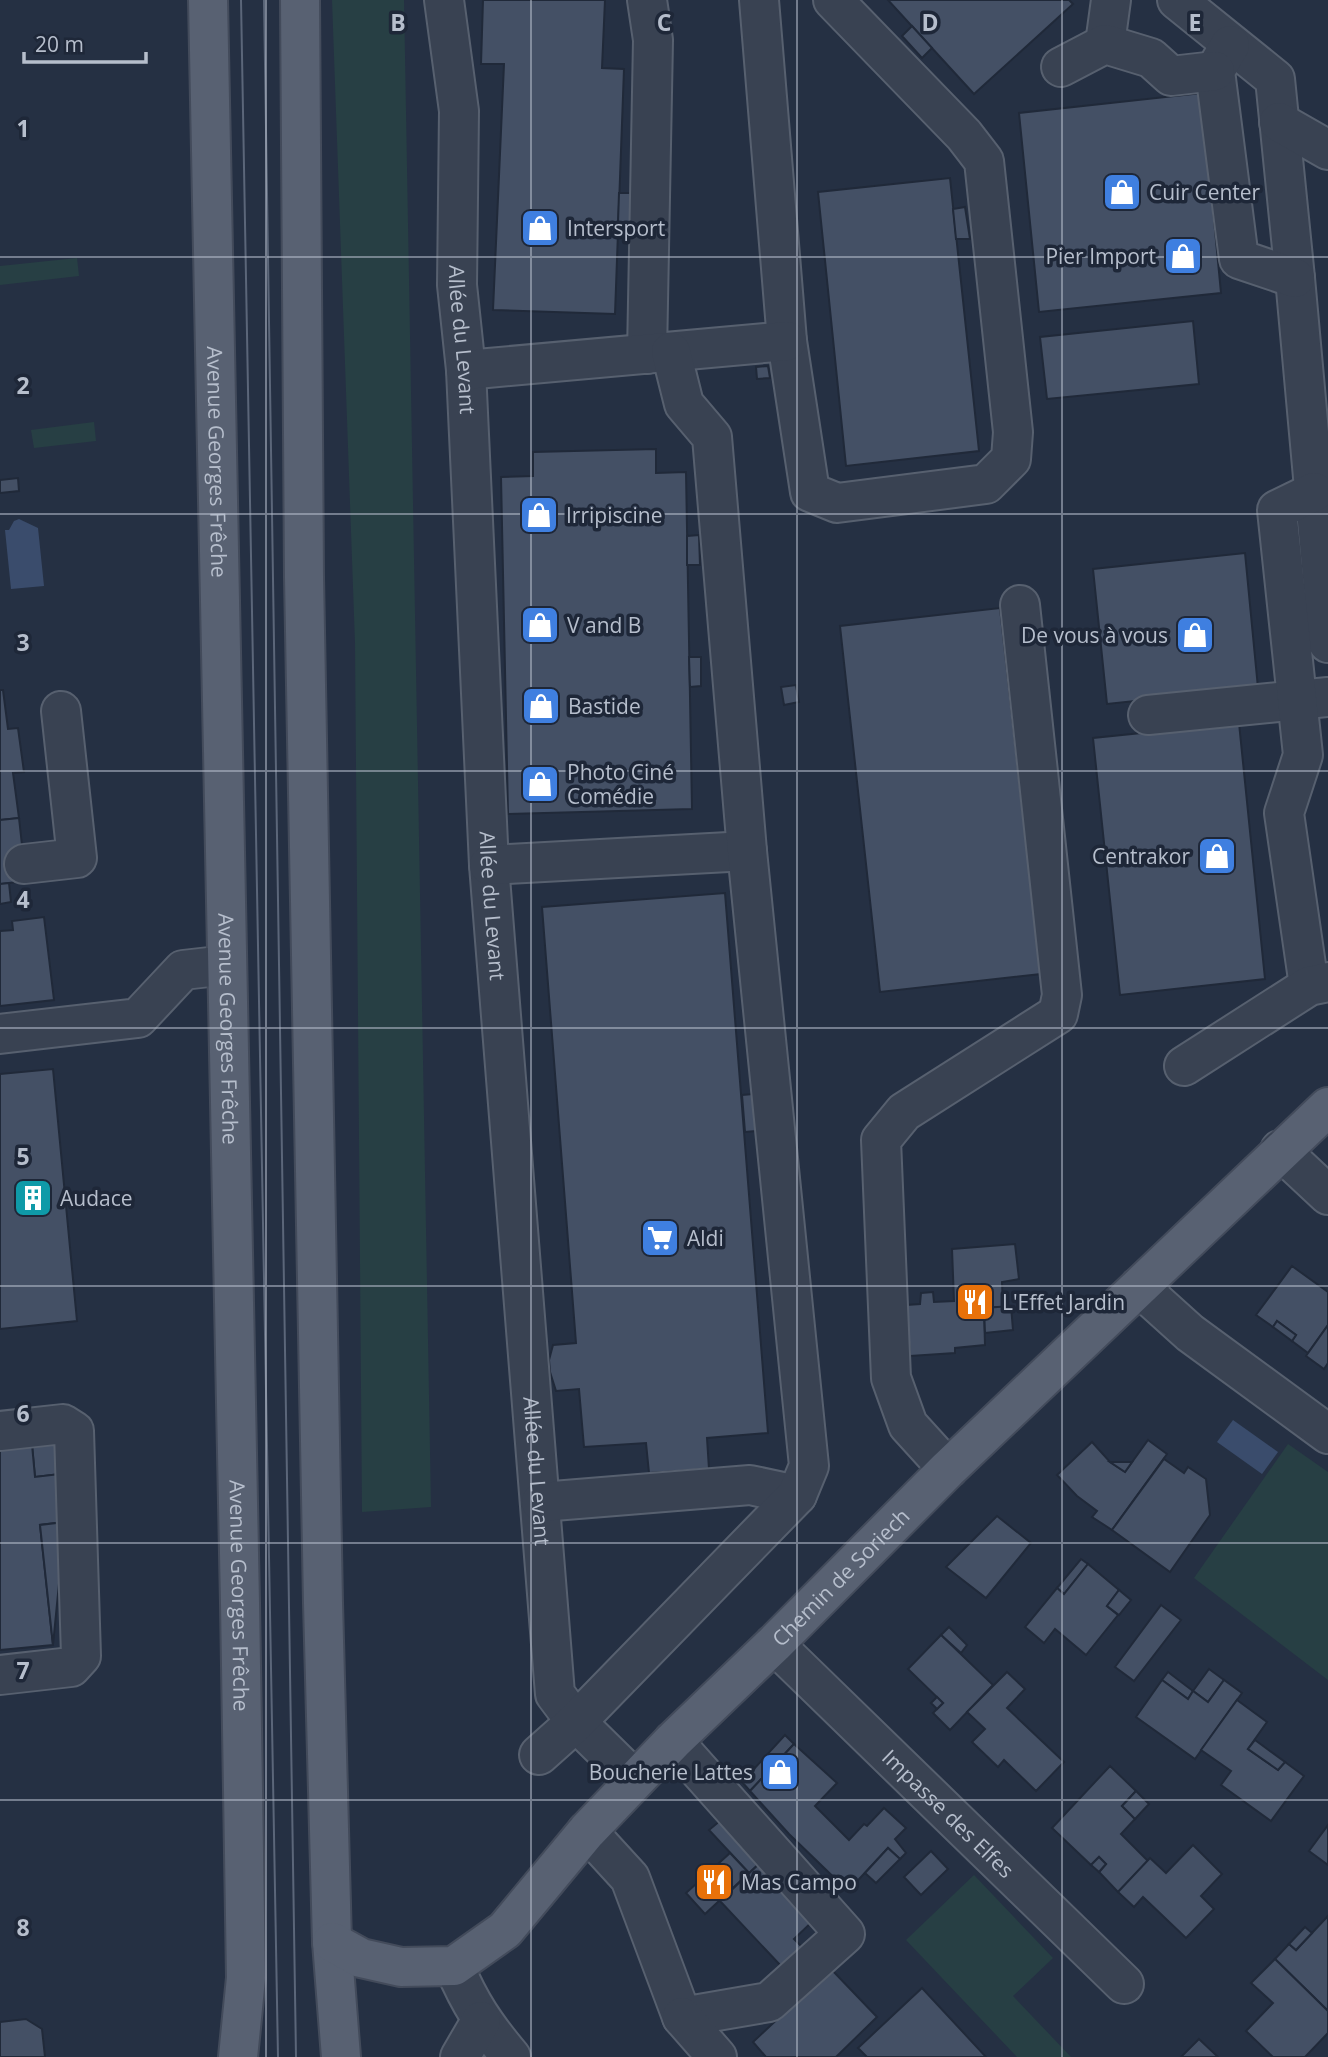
<svg xmlns="http://www.w3.org/2000/svg" width="1328" height="2057" font-family="'Open Sans',sans-serif">
<style>
.green{fill:#273f44}
.water{fill:#3a4c6c}
.building{fill:#445065;stroke:#202939;stroke-width:2}
.lines{fill:none;stroke-linecap:round;stroke-linejoin:round}
.minor-casing{stroke:#57606f;stroke-width:42}
.major-casing{stroke:#434b5b;stroke-width:42}
.minor{stroke:#394252;stroke-width:38}
.major{stroke:#586172;stroke-width:38}
.tram{stroke:#5b6679;stroke-width:2}
.grid{fill:none;stroke:#b6becc;stroke-width:2;stroke-opacity:0.55}
.labels{text-anchor:middle;dominant-baseline:central;stroke-width:7;stroke-linejoin:round;paint-order:stroke}
.poi-label{font-size:21px;fill:#b6becc;stroke:#1e2738;text-anchor:start}
.street-label{font-size:21px;fill:#b6becc;stroke:#1e2738}
.grid-label{font-size:23px;text-anchor:middle;font-weight:bold;fill:#b6becc;stroke:#1e2738;stroke-width:7;stroke-linejoin:round;paint-order:stroke}
</style>
<rect width="100%" height="100%" fill="#253043"/>
<g class="green">
<polygon points="332,0 404,0 431,1507 362,1512 355,643"/>
<polygon points="77,258 79,276 0,285 0,266"/>
<polygon points="94,422 96,441 34,448 31,430"/>
<polygon points="1288,1444 1328,1472 1328,1680 1194,1578"/>
<polygon points="974,1875 1053,1958 1013,1996 1071,2057 1017,2057 906,1940"/>
</g>
<g class="water">
<polygon points="19,519 38,528 44,586 11,589 5,530 9,530 14,521"/>
<polygon points="1233,1420 1278,1452 1262,1474 1217,1442"/>
</g>
<g class="building">
<polygon points="483,0 605,0 602,68 624,69 615,314 493,310 504,64 481,64"/>
<polygon points="888,0 1069,0 1073,4 974,94"/>
<polygon points="912,26 932,48 922,58 902,36"/>
<polygon points="1202,93 1221,293 1039,312 1019,113"/>
<polygon points="950,178 979,451 846,466 818,192"/>
<polygon points="619,193 631,193 630,223 618,223"/>
<polygon points="965,207 970,239 956,239 953,209"/>
<polygon points="1193,321 1199,384 1047,399 1040,337"/>
<polygon points="768,366 770,378 757,379 756,367"/>
<polygon points="656,449 656,473 686,472 692,809 508,814 501,477 533,476 533,452"/>
<polygon points="18,478 19,491 0,493 0,480"/>
<polygon points="699,535 700,565 687,565 687,536"/>
<polygon points="1245,553 1258,688 1107,704 1093,569"/>
<polygon points="1000,608 1041,974 880,992 840,626"/>
<polygon points="689,657 701,657 701,686 690,687"/>
<polygon points="796,685 799,702 784,705 781,687"/>
<polygon points="0,690 3,690 8,729 18,728 24,772 13,773 19,818 0,820"/>
<polygon points="1239,723 1265,979 1120,995 1093,738"/>
<polygon points="19,818 26,881 0,884 0,820"/>
<polygon points="9,883 11,902 0,904 0,884"/>
<polygon points="725,893 768,1433 707,1438 709,1469 649,1473 646,1443 584,1447 579,1389 556,1391 550,1372 549,1360 553,1345 576,1343 542,907"/>
<polygon points="44,917 54,1000 0,1006 0,931 13,930 12,921"/>
<polygon points="53,1069 77,1321 0,1329 0,1074"/>
<polygon points="753,1094 756,1131 745,1132 742,1095"/>
<polygon points="1015,1244 1019,1279 1002,1282 1003,1307 984,1308 985,1345 955,1348 955,1353 910,1356 906,1305 920,1304 921,1293 933,1292 934,1302 954,1301 952,1249"/>
<polygon points="1292,1266 1328,1292 1328,1325 1308,1353 1292,1341 1296,1335 1277,1321 1273,1327 1256,1315"/>
<polygon points="1011,1306 1013,1330 985,1333 984,1308"/>
<polygon points="1277,1321 1296,1335 1292,1341 1273,1327"/>
<polygon points="1328,1325 1328,1363 1324,1369 1306,1356"/>
<polygon points="55,1432 60,1474 35,1477 31,1434"/>
<polygon points="31,1434 35,1477 60,1474 65,1522 40,1525 53,1645 0,1650 0,1438"/>
<polygon points="1148,1440 1167,1454 1112,1530 1092,1517 1097,1511 1077,1496 1057,1475 1092,1442 1110,1462 1125,1472"/>
<polygon points="1164,1459 1184,1473 1188,1467 1206,1479 1210,1515 1170,1572 1112,1530"/>
<polygon points="1110,1462 1132,1462 1125,1472"/>
<polygon points="997,1516 1031,1543 986,1598 946,1567"/>
<polygon points="65,1522 53,1645 40,1525"/>
<polygon points="1081,1559 1088,1564 1064,1594 1057,1588"/>
<polygon points="1088,1564 1119,1590 1107,1606 1118,1615 1086,1655 1055,1629 1044,1643 1025,1627 1057,1588 1064,1594"/>
<polygon points="1119,1590 1131,1600 1119,1615 1107,1606"/>
<polygon points="1161,1605 1181,1620 1134,1681 1115,1667"/>
<polygon points="949,1627 967,1645 961,1653 941,1635"/>
<polygon points="941,1635 993,1685 950,1730 933,1713 943,1703 908,1669"/>
<polygon points="1209,1669 1224,1680 1208,1702 1193,1691"/>
<polygon points="1007,1672 1025,1689 1007,1708 1064,1762 1036,1791 1004,1760 998,1767 972,1742 985,1729 967,1712"/>
<polygon points="1168,1672 1193,1691 1188,1699 1162,1680"/>
<polygon points="1162,1680 1188,1699 1193,1691 1208,1702 1224,1680 1242,1693 1195,1759 1136,1717"/>
<polygon points="937,1697 943,1703 937,1709 931,1703"/>
<polygon points="1237,1700 1267,1722 1248,1749 1278,1770 1285,1762 1304,1776 1271,1821 1221,1785 1231,1771 1201,1750"/>
<polygon points="785,1735 794,1744 750,1791 742,1782"/>
<polygon points="1255,1740 1285,1762 1278,1770 1248,1749"/>
<polygon points="794,1744 837,1783 815,1806 849,1840 864,1824 867,1826 884,1808 906,1828 895,1839 906,1853 900,1859 888,1848 848,1891 789,1834 750,1791"/>
<polygon points="1110,1766 1136,1791 1122,1806 1135,1819 1121,1834 1148,1861 1118,1892 1099,1872 1106,1864 1099,1857 1091,1865 1052,1828"/>
<polygon points="1136,1791 1149,1804 1135,1819 1122,1806"/>
<polygon points="721,1820 761,1862 749,1873 709,1830"/>
<polygon points="1328,1825 1328,1865 1309,1851"/>
<polygon points="1193,1845 1222,1874 1201,1896 1214,1909 1186,1938 1143,1897 1134,1907 1118,1892 1150,1858 1166,1873"/>
<polygon points="888,1848 900,1859 876,1883 865,1873"/>
<polygon points="931,1851 948,1869 921,1895 904,1877"/>
<polygon points="730,1853 749,1873 705,1914 686,1893"/>
<polygon points="1099,1857 1106,1864 1099,1872 1091,1865"/>
<polygon points="761,1862 814,1920 794,1939 803,1948 782,1967 720,1901"/>
<polygon points="1328,1916 1328,2011 1275,1959 1289,1944 1296,1950"/>
<polygon points="1305,1927 1312,1933 1296,1950 1289,1944"/>
<polygon points="1275,1959 1328,2011 1328,2033 1305,2057 1273,2057 1246,2031 1273,2003 1251,1983"/>
<polygon points="831,1969 877,2017 836,2057 766,2057 753,2042"/>
<polygon points="922,1988 986,2057 867,2057 858,2048"/>
<polygon points="26,2019 42,2029 45,2057 0,2057 0,2022"/>
<polygon points="1199,2039 1218,2057 1181,2057"/>
</g>
<g class="lines">
<defs>
<g id="minor">
<path id="s1" d="M 444,0 L 459,111 L 457,285 L 466,370 L 489,865 L 555,1694 L 576,1722 L 635,1780"/>
<polyline points="759,0 787,341 810,492 837,503 986,484 1011,459 1013,432 984,161 964,135 833,0"/>
<polyline points="1177,0 1275,79 1295,278 1328,643"/>
<polyline points="1105,44 1111,0"/>
<polyline points="1230,45 1215,71 1239,259 1295,278"/>
<polyline points="1061,67 1105,44 1151,58 1171,76 1215,71"/>
<polyline points="1279,122 1328,150"/>
<polyline points="647,354 653,40 647,0"/>
<polyline points="466,370 787,341"/>
<polyline points="1148,715 1328,697"/>
<polyline points="24,864 77,858 61,711"/>
<polyline points="489,865 747,851"/>
<polyline points="1309,986 1284,813 1303,755 1277,510 1314,492"/>
<polyline points="0,1034 138,1018 183,970 227,965"/>
<polyline points="1184,1066 1309,986 1328,982"/>
<polyline points="1280,1150 1328,1195"/>
<polyline points="1139,1287 1190,1333 1328,1434"/>
<polyline points="0,1431 63,1424 74,1431 81,1656 71,1667 0,1675"/>
<polyline points="948,1469 908,1425 891,1378 881,1140 904,1112 1058,1014 1062,995 1020,605"/>
<polyline points="541,1502 750,1485 797,1495"/>
<path id="s2" d="M 774,1644 L 1124,1984"/>
<polyline points="539,1755 576,1722 797,1495 809,1466 747,851 712,437 684,404 671,352"/>
<polyline points="587,1831 630,1878 682,2017 769,2002 845,1934 673,1741"/>
<path d="M 454,1966 C 470,2004 485,2026 511,2057"/>
<polyline points="682,2017 717,2057"/>
<polyline points="460,2057 481,2021"/>
</g>
<g id="major">
<path id="s3" d="M 208,0 L 240,1603 L 246,1978 L 238,2057"/>
<polyline points="300,0 304,577 323,1603 332,1942 341,2057"/>
<path id="s4" d="M 332,1942 L 361,1958 L 401,1967 L 454,1966 L 505,1930 L 587,1831 L 673,1741 L 774,1644 L 948,1469 L 1328,1107"/>
</g>
</defs>
<use href="#minor" class="minor-casing"/>
<use href="#major" class="major-casing"/>
<use href="#minor" class="minor"/>
<use href="#major" class="major"/>
<g class="tram">
<polyline points="241,0 278,2057"/>
<polyline points="264,0 296,2057"/>
</g>
</g>
<path class="grid" d="M 266,0 L 266,2057M 531,0 L 531,2057M 797,0 L 797,2057M 1062,0 L 1062,2057M 0,257 L 1328,257M 0,514 L 1328,514M 0,771 L 1328,771M 0,1028 L 1328,1028M 0,1286 L 1328,1286M 0,1543 L 1328,1543M 0,1800 L 1328,1800"/>
<defs>
<symbol id="shop-square" viewBox="-11 -11 22 22"><rect x="-9" y="-9" width="18" height="18" rx="4" fill="#3f7fe0" stroke="#1e2738"/><path d="M-5-2.5h2.3a2.7 3.5 0 0 1 5.4 0H5L5.5 6h-11ZM-1.5-2.5h3a1.5 2.3 0 0 0-3 0Z" fill="#fff"/></symbol>
<symbol id="building-square" viewBox="-11 -11 22 22"><rect x="-9" y="-9" width="18" height="18" rx="4" fill="#0f9aa8" stroke="#1e2738"/><path d="M-4-6H4V6H1V3H-1V6H-4ZM-2.5-4.3h1.7v1.8h-1.7ZM.8-4.3h1.7v1.8H.8ZM-2.5-1h1.7V.8h-1.7ZM.8-1h1.7V.8H.8Z" fill="#fff"/></symbol>
<symbol id="supermarket-square" viewBox="-11 -11 22 22"><rect x="-9" y="-9" width="18" height="18" rx="4" fill="#3f7fe0" stroke="#1e2738"/><path d="M-6-5.5h2.5l.6 2H6L4.5 2H-2.5L-4.4-4H-6ZM-1.5 3.2a1.3 1.3 0 1 0 .1 0ZM3 3.2a1.3 1.3 0 1 0 .1 0Z" fill="#fff"/></symbol>
<symbol id="restaurant-square" viewBox="-11 -11 22 22"><rect x="-9" y="-9" width="18" height="18" rx="4" fill="#e8710a" stroke="#1e2738"/><path d="M-5-6h1v4h1v-4h1v4h1v-4h1v5L-1.5 .5V6h-2V.5L-5-1ZM5-6V6H3V1.5H1.5Q1.5-4 5-6Z" fill="#fff"/></symbol>
</defs>
<g fill-rule="evenodd">
<use href="#shop-square" x="1100" y="170" width="44" height="44"/>
<use href="#shop-square" x="518" y="206" width="44" height="44"/>
<use href="#shop-square" x="1161" y="234" width="44" height="44"/>
<use href="#shop-square" x="517" y="493" width="44" height="44"/>
<use href="#shop-square" x="518" y="603" width="44" height="44"/>
<use href="#shop-square" x="1173" y="613" width="44" height="44"/>
<use href="#shop-square" x="519" y="684" width="44" height="44"/>
<use href="#shop-square" x="518" y="762" width="44" height="44"/>
<use href="#shop-square" x="1195" y="834" width="44" height="44"/>
<use href="#building-square" x="11" y="1176" width="44" height="44"/>
<use href="#supermarket-square" x="638" y="1216" width="44" height="44"/>
<use href="#restaurant-square" x="953" y="1280" width="44" height="44"/>
<use href="#shop-square" x="758" y="1750" width="44" height="44"/>
<use href="#restaurant-square" x="692" y="1860" width="44" height="44"/>
</g>
<g class="labels">
<g class="poi-label">
<text x="1149" y="192">Cuir Center</text>
<text x="567" y="228">Intersport</text>
<text x="1156" y="256" text-anchor="end">Pier Import</text>
<text x="566" y="515">Irripiscine</text>
<text x="567" y="625">V and B</text>
<text x="1168" y="635" text-anchor="end">De vous à vous</text>
<text x="568" y="706">Bastide</text>
<text x="567" y="772">Photo Ciné<tspan x="567" dy="24">Comédie</tspan></text>
<text x="1190" y="856" text-anchor="end">Centrakor</text>
<text x="60" y="1198">Audace</text>
<text x="687" y="1238">Aldi</text>
<text x="1002" y="1302">L'Effet Jardin</text>
<text x="753" y="1772" text-anchor="end">Boucherie Lattes</text>
<text x="741" y="1882">Mas Campo</text>
</g>
<g class="street-label">
<text stroke="none"><textPath href="#s1" startOffset="341">Allée du Levant</textPath></text>
<text stroke="none"><textPath href="#s3" startOffset="462">Avenue Georges Frêche</textPath></text>
<text stroke="none"><textPath href="#s1" startOffset="908">Allée du Levant</textPath></text>
<text stroke="none"><textPath href="#s3" startOffset="1029">Avenue Georges Frêche</textPath></text>
<text stroke="none"><textPath href="#s1" startOffset="1475">Allée du Levant</textPath></text>
<text stroke="none"><textPath href="#s4" startOffset="677">Chemin de Soriech</textPath></text>
<text stroke="none"><textPath href="#s3" startOffset="1596">Avenue Georges Frêche</textPath></text>
<text stroke="none"><textPath href="#s2" startOffset="243">Impasse des Elfes</textPath></text>
</g>
</g>
<g class="grid-label">
<text x="398" y="31">B</text>
<text x="664" y="31">C</text>
<text x="930" y="31">D</text>
<text x="1195" y="31">E</text>
<text x="23" y="137">1</text>
<text x="23" y="394">2</text>
<text x="23" y="651">3</text>
<text x="23" y="908">4</text>
<text x="23" y="1165">5</text>
<text x="23" y="1422">6</text>
<text x="23" y="1679">7</text>
<text x="23" y="1936">8</text>
</g>
<path d="M24 52v10h122v-10" fill="none" stroke="#b6becc" stroke-width="3.5"/>
<text x="35" y="52" font-size="21" fill="#b6becc" stroke="#1e2738" stroke-width="5" paint-order="stroke">20 m</text>
</svg>
